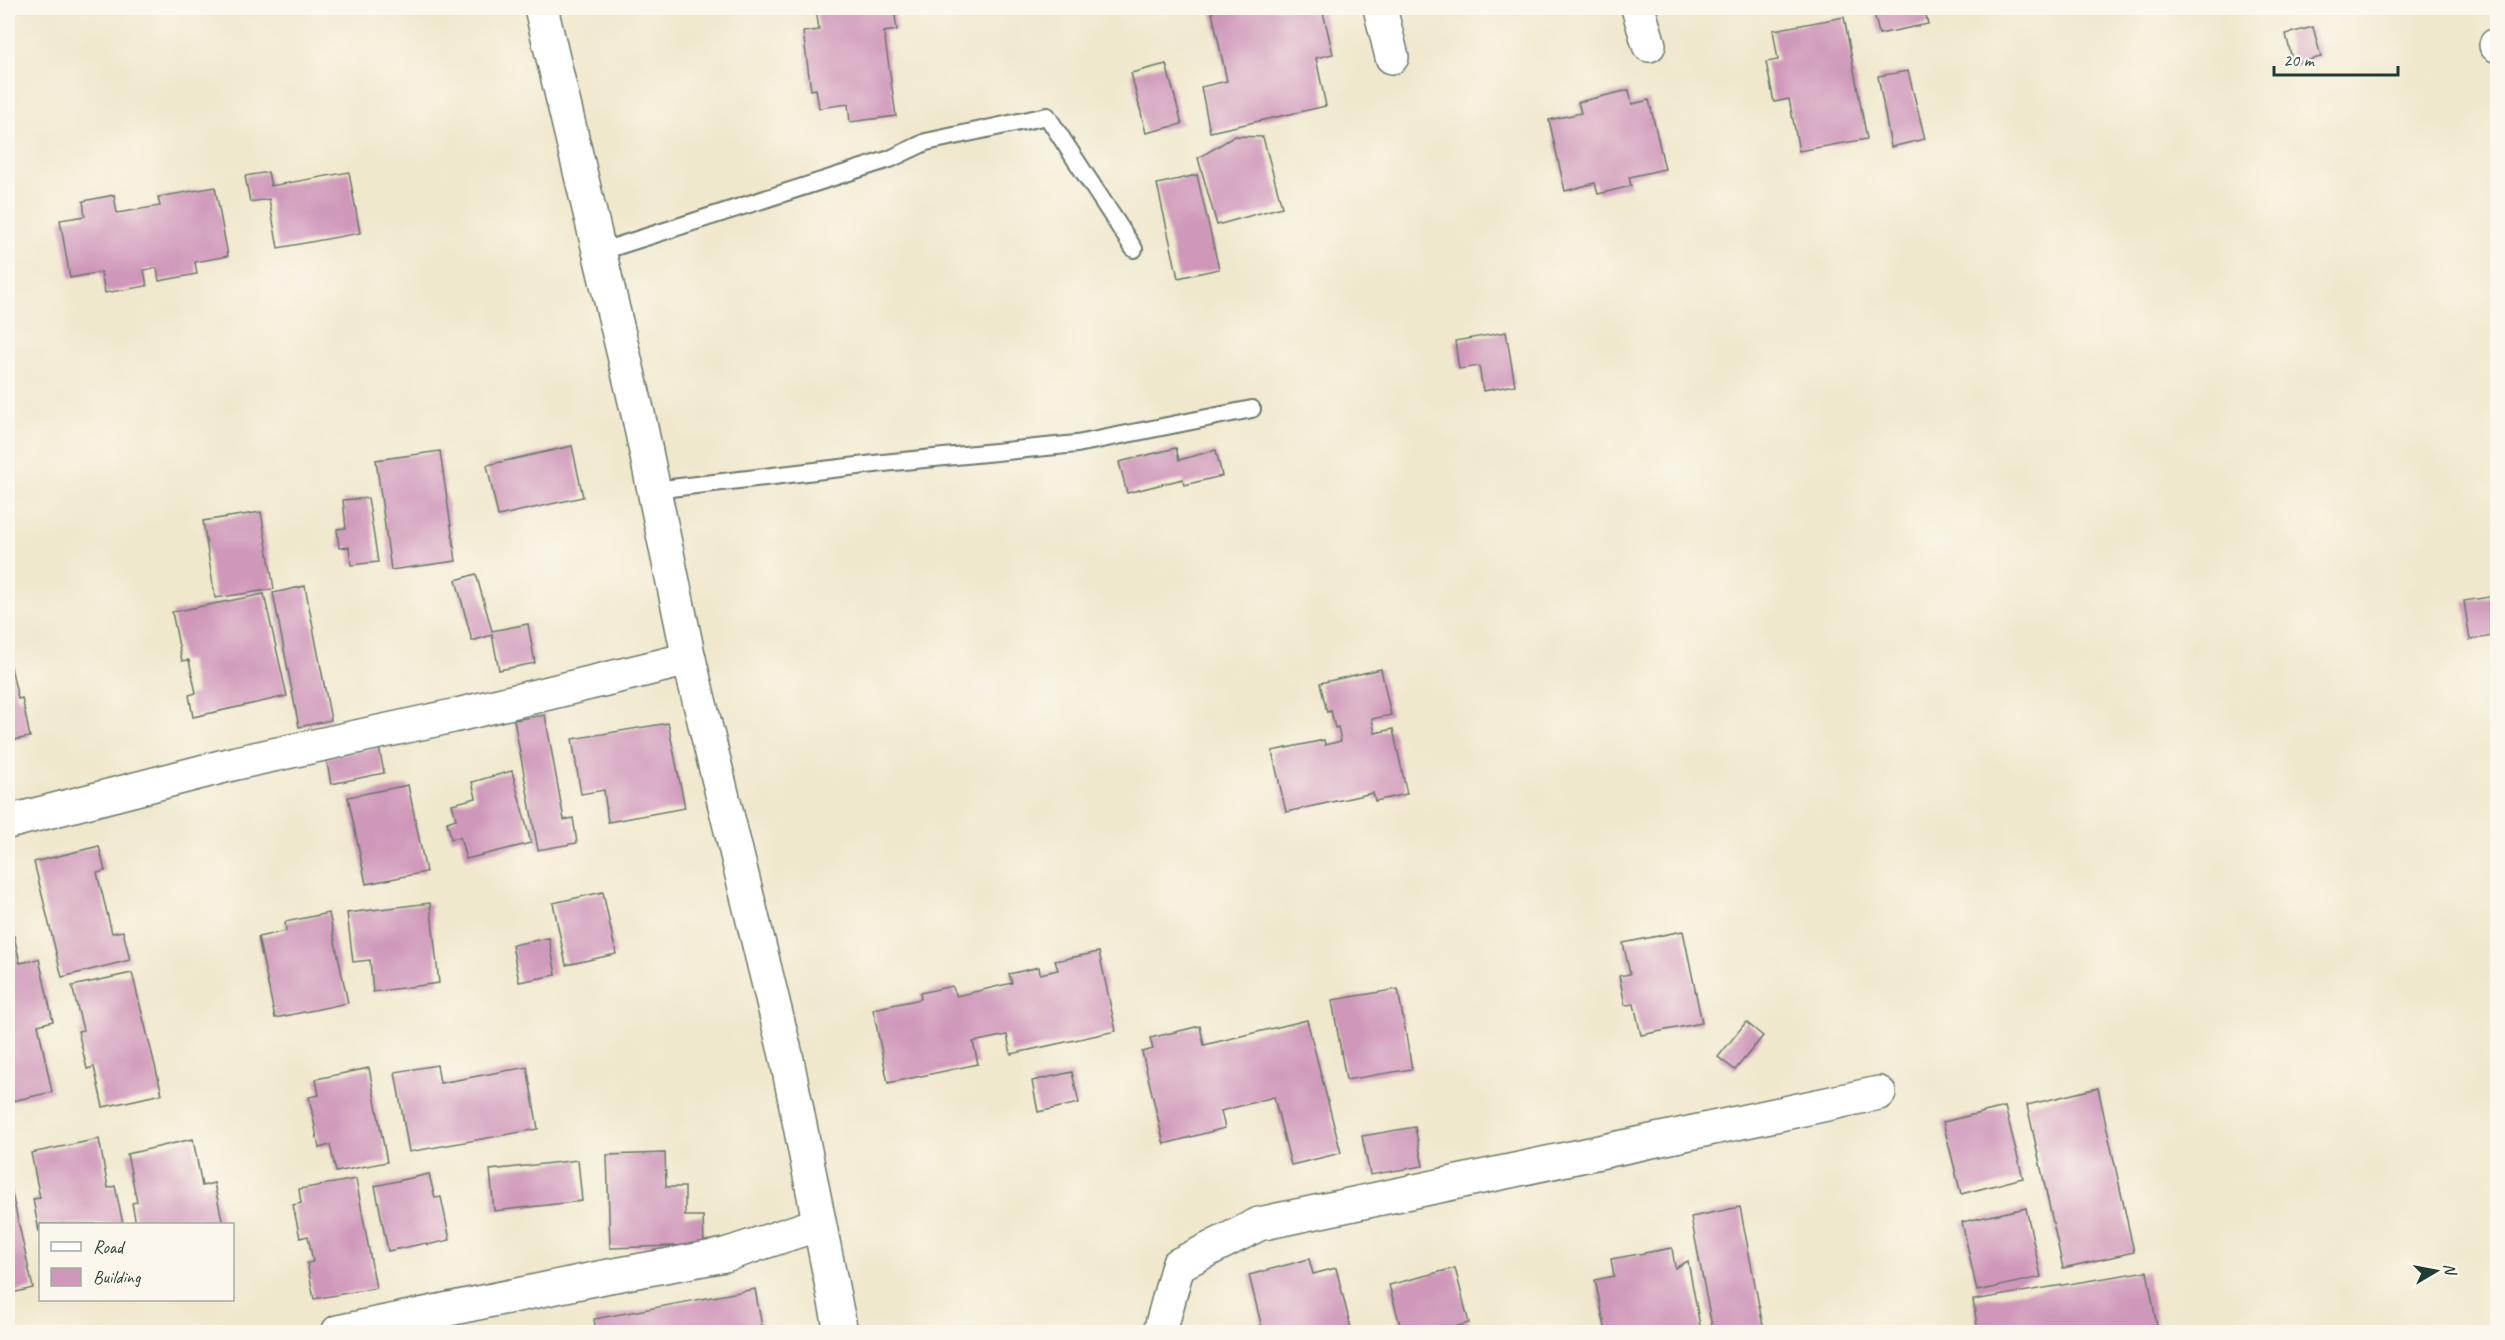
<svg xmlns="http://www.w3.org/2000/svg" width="2505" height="1340" font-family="Caveat,sans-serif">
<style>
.building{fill:#cf97ba}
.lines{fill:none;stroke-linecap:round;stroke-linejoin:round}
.service-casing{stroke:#68796a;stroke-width:20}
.minor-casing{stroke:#68796a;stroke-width:36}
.service{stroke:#fff;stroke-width:16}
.minor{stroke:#fff;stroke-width:33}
</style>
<rect width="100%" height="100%" fill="#fbf7ec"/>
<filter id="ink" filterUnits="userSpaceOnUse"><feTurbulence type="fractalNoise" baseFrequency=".0167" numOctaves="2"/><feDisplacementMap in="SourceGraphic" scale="12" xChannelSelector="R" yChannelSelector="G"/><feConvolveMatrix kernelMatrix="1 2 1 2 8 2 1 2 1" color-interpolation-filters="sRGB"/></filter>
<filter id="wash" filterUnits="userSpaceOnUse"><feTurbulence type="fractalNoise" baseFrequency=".008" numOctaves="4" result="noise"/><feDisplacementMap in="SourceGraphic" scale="24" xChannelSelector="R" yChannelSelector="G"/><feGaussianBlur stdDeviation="1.35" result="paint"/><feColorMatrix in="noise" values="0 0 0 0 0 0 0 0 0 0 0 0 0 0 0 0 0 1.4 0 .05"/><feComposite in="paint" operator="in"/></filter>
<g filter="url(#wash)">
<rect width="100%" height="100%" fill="#f0e8cd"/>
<g id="blocks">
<g class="building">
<polygon points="816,8 894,8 897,30 884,32 896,116 850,122 848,104 819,108 816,89 811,90 803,32 819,30"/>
<polygon points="1211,8 1308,8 1309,11 1322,8 1333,54 1316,58 1326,106 1210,132 1201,87 1227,81"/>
<polygon points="1873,8 1924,8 1928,24 1879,34"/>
<polygon points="1844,17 1867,139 1799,151 1789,99 1774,102 1766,62 1778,60 1773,30"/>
<polygon points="2313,27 2321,57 2293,64 2286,34"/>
<polygon points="1166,64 1182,124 1146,133 1131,73"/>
<polygon points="1908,71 1925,139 1891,147 1878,76"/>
<polygon points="1629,90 1632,104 1649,100 1665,169 1629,177 1631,186 1598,194 1595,183 1565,191 1549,120 1581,113 1578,102"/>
<polygon points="1235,136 1263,137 1282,207 1217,225 1198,158"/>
<polygon points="268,172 271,186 349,172 360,233 278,248 269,199 250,202 245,176"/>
<polygon points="1197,175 1219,269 1178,278 1157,184"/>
<polygon points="215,187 228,256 195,262 197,274 159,281 157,268 144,270 147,286 105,293 101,272 70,278 60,220 85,216 83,201 114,195 117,213 160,206 158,197"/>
<polygon points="1506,332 1515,385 1483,391 1479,366 1459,369 1455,341"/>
<polygon points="572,446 583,497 498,516 487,465"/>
<polygon points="1176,448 1179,460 1216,450 1222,476 1184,485 1183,479 1127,493 1119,462"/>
<polygon points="440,451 456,561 391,570 376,460"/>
<polygon points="368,498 378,562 351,565 349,547 339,548 337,529 346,528 343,500"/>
<polygon points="261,512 274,589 215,598 203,521"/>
<polygon points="476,574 492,631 528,624 535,663 499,670 492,635 472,641 456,580"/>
<polygon points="305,586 331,720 299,727 273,593"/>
<polygon points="264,594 287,696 193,717 189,695 196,693 189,660 182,661 172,612"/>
<polygon points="2495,596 2498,635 2470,640 2464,601"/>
<polygon points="8,653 18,699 22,698 30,737 8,741"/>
<polygon points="1381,669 1391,715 1372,719 1375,733 1393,729 1407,794 1375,801 1373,793 1286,812 1272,751 1324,740 1325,745 1341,741 1338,727 1335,728 1331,711 1327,712 1320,683"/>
<polygon points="545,715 564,820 573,818 577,843 538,850 514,720"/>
<polygon points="668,723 685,808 608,822 604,790 581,794 572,739"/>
<polygon points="379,747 384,773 331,784 326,757"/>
<polygon points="512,771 531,843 466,859 460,837 451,839 447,822 456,819 452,804 476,798 472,782"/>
<polygon points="408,785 426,872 366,884 348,797"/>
<polygon points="99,846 105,871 97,873 112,933 123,931 130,960 62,977 34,862"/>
<polygon points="603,892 616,954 566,965 553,903"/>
<polygon points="430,903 439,983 373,992 370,960 353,962 347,913"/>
<polygon points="329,913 348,1003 275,1018 258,937 286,931 285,922"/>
<polygon points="1683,931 1702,1023 1641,1035 1634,1004 1625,1005 1619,976 1630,974 1623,943"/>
<polygon points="14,936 20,963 39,959 53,1021 38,1025 52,1092 8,1102 8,938"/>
<polygon points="549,938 556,975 519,982 512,945"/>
<polygon points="1099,952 1116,1031 1011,1054 1007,1035 973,1042 978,1064 888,1083 873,1009 921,999 920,993 952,986 957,996 1012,983 1009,974 1039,967 1040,974 1058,970 1055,961"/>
<polygon points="132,973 162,1094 103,1107 94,1067 87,1069 78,1031 83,1030 72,986"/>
<polygon points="1398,989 1412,1069 1346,1080 1332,1000"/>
<polygon points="1307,1020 1341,1153 1291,1165 1274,1097 1221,1111 1225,1128 1164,1144 1142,1052 1153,1049 1150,1038 1200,1026 1204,1045"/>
<polygon points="1746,1022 1763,1036 1735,1070 1718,1057"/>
<polygon points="437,1065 440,1083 527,1067 538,1129 409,1152 395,1072"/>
<polygon points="369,1068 387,1162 336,1172 330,1145 319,1148 309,1097 319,1095 316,1079"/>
<polygon points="1072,1072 1079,1103 1038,1112 1032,1081"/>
<polygon points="2098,1088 2134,1252 2063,1268 2027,1105"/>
<polygon points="2005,1107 2023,1178 1961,1194 1943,1122"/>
<polygon points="1415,1127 1423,1166 1370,1175 1362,1136"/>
<polygon points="99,1139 108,1188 115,1186 123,1224 40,1224 39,1232 33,1199 40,1198 31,1153"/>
<polygon points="193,1139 202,1186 214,1183 223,1224 136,1224 132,1203 137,1202 127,1154"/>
<polygon points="665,1153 666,1187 685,1187 685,1216 703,1216 704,1245 610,1248 607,1155"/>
<polygon points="578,1160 582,1201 494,1211 490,1170"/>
<polygon points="429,1174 435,1198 441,1197 450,1240 427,1245 426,1243 388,1251 375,1186"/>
<polygon points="8,1176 33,1288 8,1294"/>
<polygon points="356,1179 376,1288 314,1299 307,1263 313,1262 308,1236 300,1238 293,1205 301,1203 299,1189"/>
<polygon points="1740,1207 1763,1326 1728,1332 1713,1332 1691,1217"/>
<polygon points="2026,1208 2041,1277 1977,1291 1962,1222"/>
<polygon points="1672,1248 1675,1268 1688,1261 1701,1331 1606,1332 1595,1280 1614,1276 1611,1259"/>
<polygon points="1309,1259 1313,1274 1336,1268 1352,1332 1263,1332 1249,1275"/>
<polygon points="1455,1268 1469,1323 1454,1327 1456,1332 1402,1332 1389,1285"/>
<polygon points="2147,1271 2158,1332 1978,1332 1973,1300"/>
<polygon points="755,1289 763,1332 596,1332 594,1319"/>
</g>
</g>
</g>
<g filter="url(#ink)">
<use href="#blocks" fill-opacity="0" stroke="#68796a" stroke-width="1.5"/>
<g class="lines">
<defs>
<g id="service">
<polyline points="599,252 890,159 926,142 1047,116 1134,249"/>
<polyline points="654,490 883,463 1077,444 1252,409"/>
</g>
<g id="minor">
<polyline points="541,8 639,418 689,659 786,1055 841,1332"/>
<polyline points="1380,8 1392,57"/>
<polyline points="1638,8 1649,45"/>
<polyline points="2496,45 2498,45"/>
<polyline points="8,822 236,763 453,716 689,659"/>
<polyline points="338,1332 604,1277 725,1255 819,1224"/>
<polyline points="1160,1332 1178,1265 1259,1224 1879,1093"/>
</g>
</defs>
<use href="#service" class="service-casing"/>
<use href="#minor" class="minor-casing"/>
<use href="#service" class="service"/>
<use href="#minor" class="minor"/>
</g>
</g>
<rect width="2505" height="1340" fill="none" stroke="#fbf7ec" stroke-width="30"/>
<rect x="39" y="1223" width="195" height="78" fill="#fbf7ec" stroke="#a3ada2" stroke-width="1.5"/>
<rect x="51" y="1242" width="30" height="9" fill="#ffffff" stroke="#a3ada2" stroke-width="1.5"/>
<text x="93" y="1253" font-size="18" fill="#1f3d34">Road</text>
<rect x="51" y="1268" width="30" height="18" fill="#cf97ba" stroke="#a3ada2" stroke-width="1.5"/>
<text x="93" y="1283" font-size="18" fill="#1f3d34">Building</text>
<g transform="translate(2436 1271) rotate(80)" stroke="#fbf7ec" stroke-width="4.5" paint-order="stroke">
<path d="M0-4.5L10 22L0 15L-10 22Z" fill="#1f3d34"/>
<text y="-9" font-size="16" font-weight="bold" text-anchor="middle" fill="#1f3d34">N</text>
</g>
<path d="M2274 66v9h124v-9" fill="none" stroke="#1f3d34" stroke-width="3"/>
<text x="2283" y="66" font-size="18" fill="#1f3d34" stroke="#fbf7ec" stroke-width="4.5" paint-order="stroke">20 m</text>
</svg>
